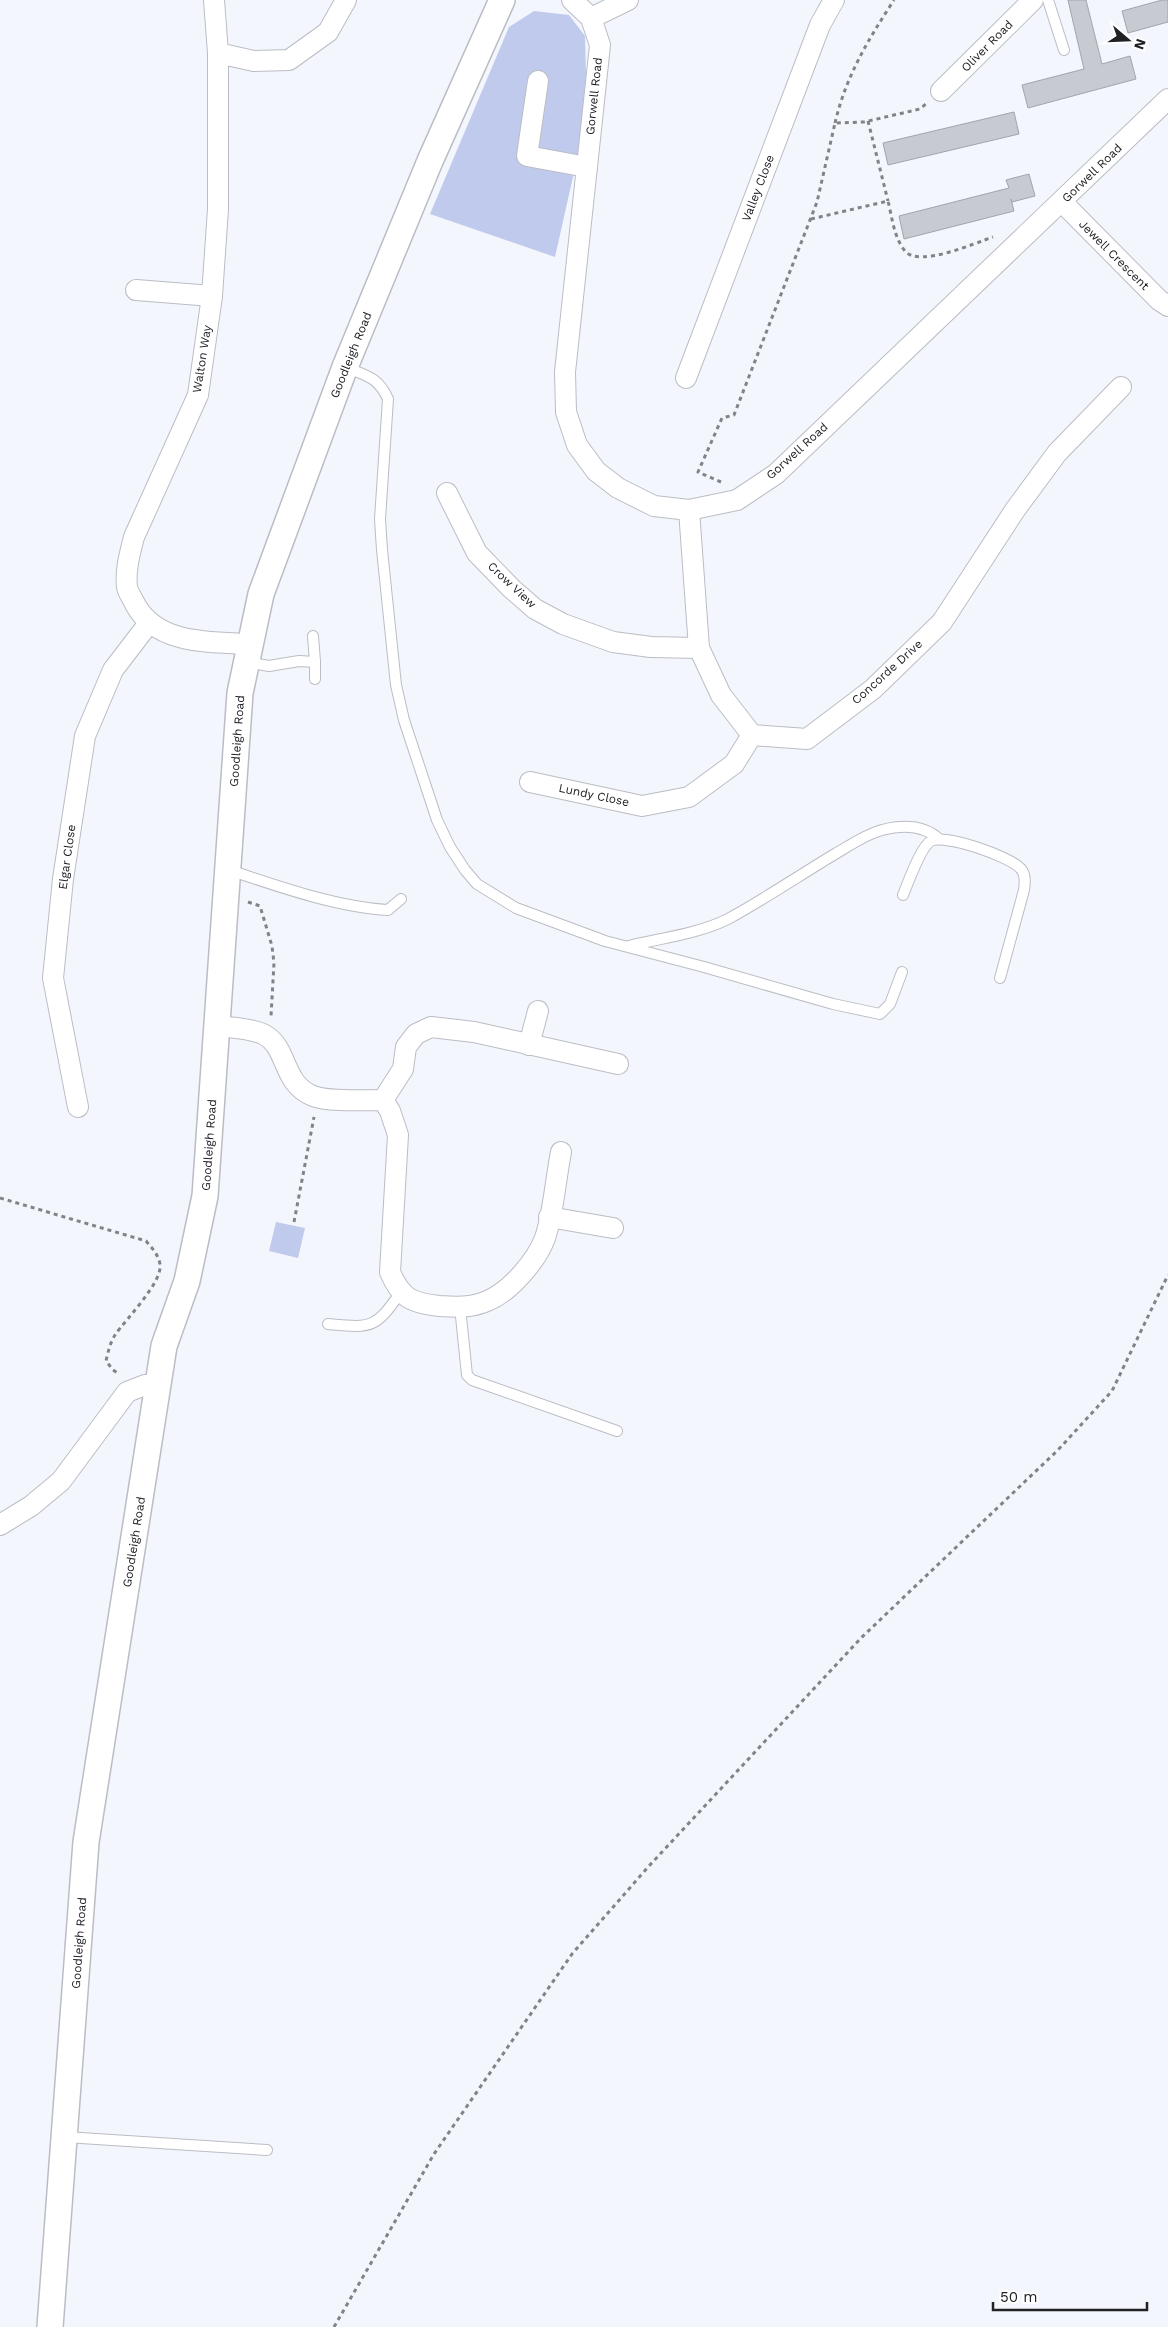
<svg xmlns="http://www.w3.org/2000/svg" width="1168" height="2327" font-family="'Work Sans',sans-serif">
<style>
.green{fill:#c0caec}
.building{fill:#c8cad1;stroke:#a2a4ab}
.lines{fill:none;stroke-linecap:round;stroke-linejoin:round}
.service-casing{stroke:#bbbdc4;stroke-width:12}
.minor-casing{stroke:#bbbdc4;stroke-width:22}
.tertiary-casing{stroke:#bbbdc4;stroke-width:28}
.path{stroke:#828388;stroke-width:3;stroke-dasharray:4 4;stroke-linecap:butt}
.service{stroke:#fff;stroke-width:10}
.minor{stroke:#fff;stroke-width:20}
.tertiary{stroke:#fff;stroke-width:25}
.labels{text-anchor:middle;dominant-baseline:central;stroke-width:4;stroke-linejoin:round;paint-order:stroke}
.street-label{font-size:12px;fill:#202124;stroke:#fff}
</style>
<rect width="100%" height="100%" fill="#f4f6fd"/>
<g class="green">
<polygon points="534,11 569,15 585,36 586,75 579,150 555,257 430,214 509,27"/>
<polygon points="276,1222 305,1228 298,1258 269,1251"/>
</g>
<g class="building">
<polygon points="1068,0 1086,0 1102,64 1130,56 1136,79 1028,108 1022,85 1084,69"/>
<polygon points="1162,0 1168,0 1168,22 1128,33 1122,11"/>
<polygon points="1014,112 1019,134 888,165 883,143"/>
<polygon points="1029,174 1035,196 1012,202 1011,199 1014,211 904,239 899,216 1009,188 1006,180"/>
</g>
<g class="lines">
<defs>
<g id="service">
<polyline points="1048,0 1064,50"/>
<path d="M 345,367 C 367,376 378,377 388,399 L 380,519 L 382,550 L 396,685 L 404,720 L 437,820 L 450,847 L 465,870 L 477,884 L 516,908 L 605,941 L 704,967 L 833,1004 L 880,1014 L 890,1004 L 902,972"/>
<polyline points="246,662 269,666 299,661 315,662 313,636"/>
<polyline points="315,662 315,679"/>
<path d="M 229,870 C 277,886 336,907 388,910 L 401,899"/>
<path d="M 903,895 C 908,883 921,846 931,841 C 945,834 1010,856 1021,869 C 1026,875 1025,883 1024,890 L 1000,978"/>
<path d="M 629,946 C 661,938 698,934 728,919 C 763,900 800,875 835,854 C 849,846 866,834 882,830 C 902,825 923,824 939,839"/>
<polyline points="460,1307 467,1375 472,1380 617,1431"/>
<path d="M 328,1324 C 372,1328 375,1329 401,1292"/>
<polyline points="65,2137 267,2150"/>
</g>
<g id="minor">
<path d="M 214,0 L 218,53 L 218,209 L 212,296 L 198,395 L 134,537 C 130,553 125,570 127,587 C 128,593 133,599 135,604 C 157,645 210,642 250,644"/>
<polyline points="572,0 591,18 600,45 565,372 566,412 577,445 596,471 618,488 654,506 689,510 737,500 776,474 1168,99"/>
<polyline points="591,18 628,0"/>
<polyline points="218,53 254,61 289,60 328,32 346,0"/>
<polyline points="538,81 527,156 587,167"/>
<polyline points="941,91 1033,0"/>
<polyline points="1062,202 1159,300 1168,306"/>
<polyline points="136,290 212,296"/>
<polyline points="686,378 820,25 834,0"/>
<polyline points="447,493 477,553 512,589 535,609 563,624 613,642 651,647 699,648"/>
<polyline points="689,510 699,648 721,695 752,735 807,739 873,689 942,622 1015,510 1057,453 1121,387"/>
<polyline points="530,782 642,806 689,797 734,764 752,735"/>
<path d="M 218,1026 C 233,1028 249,1028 263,1034 C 289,1047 281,1083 313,1096 C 328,1102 365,1100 383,1100 L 390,1111 L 398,1135 L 390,1272 C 401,1298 411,1303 439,1306 C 455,1307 472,1308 487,1301 C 510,1292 537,1260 545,1238 C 553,1215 556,1177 561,1152"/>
<polyline points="529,1045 538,1011"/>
<polyline points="383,1100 403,1069 406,1047 416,1034 431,1027 474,1032 618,1064"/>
<polyline points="78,1107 53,978 63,879 85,736 113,670 149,623"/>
<polyline points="549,1217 613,1228"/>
<polyline points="0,1525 31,1506 61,1481 127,1392 145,1385 159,1385"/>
</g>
<polyline id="tertiary" points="50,2327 86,1842 164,1346 187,1281 205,1196 240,693 261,594 345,367 430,161 502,0"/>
</defs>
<use href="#service" class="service-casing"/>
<use href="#minor" class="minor-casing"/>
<use href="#tertiary" class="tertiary-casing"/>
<g class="path">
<polyline points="868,121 888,201"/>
<path d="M 835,123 C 846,76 868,40 894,0"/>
<path d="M 811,219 L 888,201 C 892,217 894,238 905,251 C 919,268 975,243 993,237"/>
<polyline points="721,482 698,472 722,418 734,415 817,202 835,123 864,122 920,109 927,103"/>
<polyline points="248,902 260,906 272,946 274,963 271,1016"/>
<path d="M 0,1198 L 146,1241 C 152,1248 158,1254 160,1264 C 163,1282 126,1319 115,1335 C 110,1343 108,1352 106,1361 L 113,1370 L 119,1374"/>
<polyline points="294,1222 314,1117"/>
<polyline points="334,2327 434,2154 572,1954 649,1866 861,1638 1058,1450 1112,1391 1168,1275"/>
</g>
<use href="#service" class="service"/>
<use href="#minor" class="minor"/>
<use href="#tertiary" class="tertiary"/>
</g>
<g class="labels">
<g class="street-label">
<text transform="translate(987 46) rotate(-45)">Oliver Road</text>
<text transform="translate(594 96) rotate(-84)">Gorwell Road</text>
<text transform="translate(1092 173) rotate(-44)">Gorwell Road</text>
<text transform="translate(758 188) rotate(-69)">Valley Close</text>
<text transform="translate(1114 255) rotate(45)">Jewell Crescent</text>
<text transform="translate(351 355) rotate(-68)">Goodleigh Road</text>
<text transform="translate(202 359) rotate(-81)">Walton Way</text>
<text transform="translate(797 451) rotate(-42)">Gorwell Road</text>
<text transform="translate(512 585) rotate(43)">Crow View</text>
<text transform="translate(887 672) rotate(-42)">Concorde Drive</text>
<text transform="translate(237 741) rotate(-86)">Goodleigh Road</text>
<text transform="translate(594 795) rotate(12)">Lundy Close</text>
<text transform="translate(67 857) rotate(-82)">Elgar Close</text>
<text transform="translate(209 1145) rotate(-86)">Goodleigh Road</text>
<text transform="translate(134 1542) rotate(-81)">Goodleigh Road</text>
<text transform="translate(79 1943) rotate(-86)">Goodleigh Road</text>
</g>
</g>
<g transform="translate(1128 40) rotate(109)" stroke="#ffffff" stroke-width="4" paint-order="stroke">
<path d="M0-4L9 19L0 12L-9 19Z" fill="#202124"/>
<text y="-8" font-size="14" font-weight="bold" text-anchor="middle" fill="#202124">N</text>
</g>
<path d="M993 2302v8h154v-8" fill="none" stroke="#202124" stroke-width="2.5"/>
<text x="1000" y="2302" font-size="15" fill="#202124" stroke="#ffffff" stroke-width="4" paint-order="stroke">50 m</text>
</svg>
